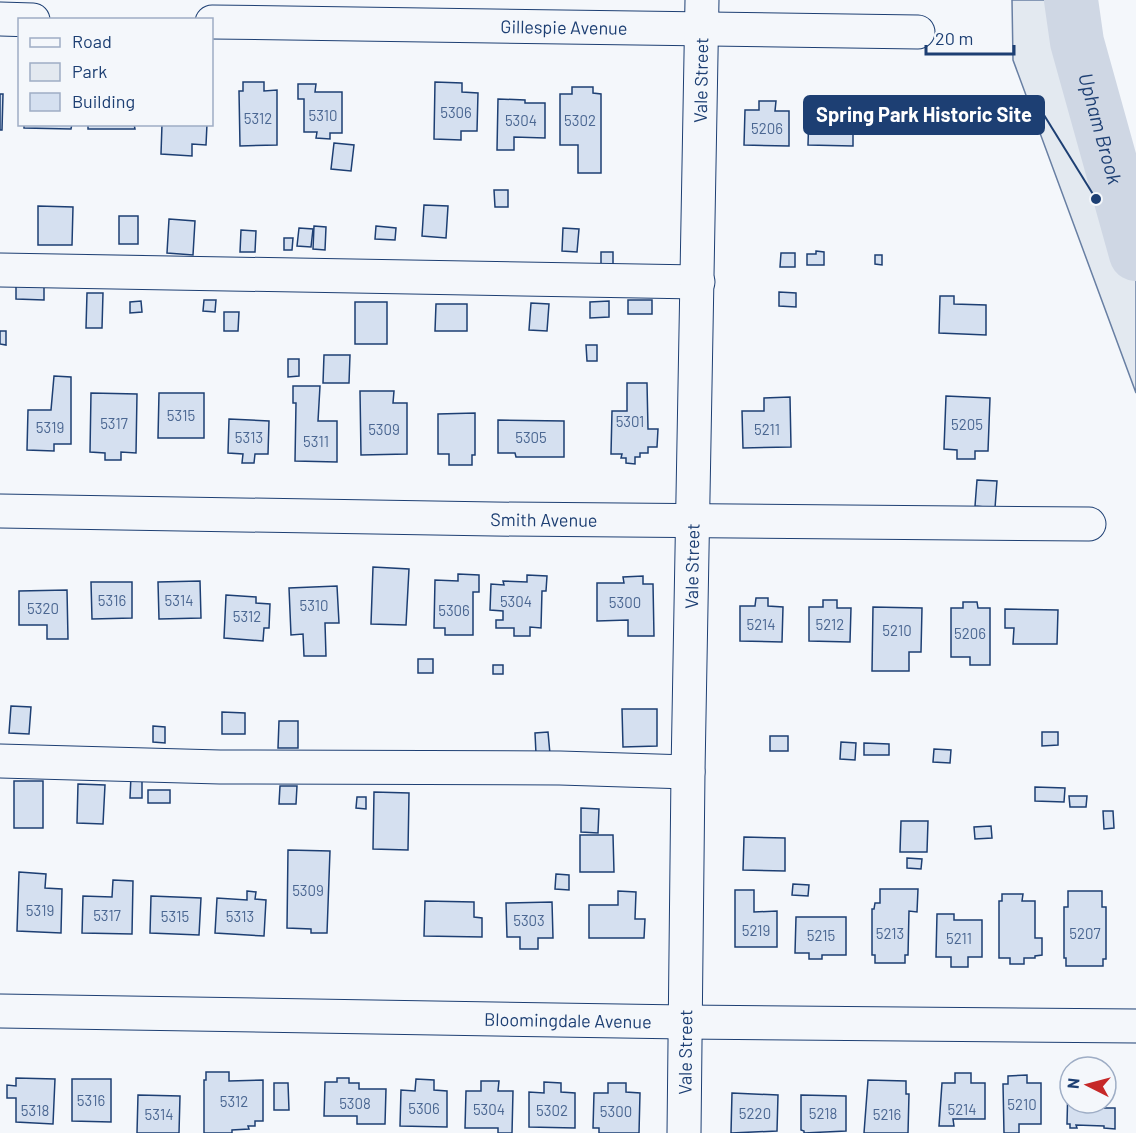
<svg xmlns="http://www.w3.org/2000/svg" width="1136" height="1133" font-family="Barlow,sans-serif">
<style>
.green{fill:#e3e9f0;stroke:#687fa3;stroke-width:1.5}
.lines{fill:none;stroke-linecap:round;stroke-linejoin:round}
.river{stroke:#cfd7e4;stroke-width:54}
.building{fill:#d5e0f0;stroke:#1d3f73;stroke-width:1.5}
.minor-casing{stroke:#1d3f73;stroke-width:35}
.minor{stroke:#f4f7fb;stroke-width:33}
.labels{text-anchor:middle;dominant-baseline:central;stroke-width:4.5;stroke-linejoin:round;paint-order:stroke}
.number-label{font-size:15px;fill:#4b6792}
.street-label{font-size:18px;fill:#1d3f73;stroke:#f4f7fb}
.water-label{font-size:20px;font-style:italic;fill:#1d3f73;stroke:#f4f7fb}
.leader{fill:none;stroke:#1d3f73;stroke-width:2}
.callout-dot{fill:#1d3f73;stroke:#f4f7fb;stroke-width:2}
.callout{fill:#1d3f73;stroke:#1d3f73;stroke-width:2}
.callout-label{font-size:20px;text-anchor:middle;font-weight:bold;fill:#fff}
</style>
<rect width="100%" height="100%" fill="#f4f7fb"/>
<polygon class="green" points="1012,0 1050,0 1076,82 1136,215 1136,393 1013,60"/>
<g class="lines">
<path class="river" id="s1" d="M 1071,0 L 1077,42 L 1136,254"/>
</g>
<g class="building">
<polygon points="243,82 264,82 264,91 277,90 277,145 240,146 239,91 243,91"/>
<polygon points="435,82 462,83 462,92 478,93 477,131 461,131 461,140 434,139"/>
<polygon points="298,84 316,84 315,92 342,92 342,133 330,133 330,139 316,138 317,132 304,132 304,99 298,99"/>
<polygon points="572,87 593,87 593,93 601,94 601,173 578,173 578,145 560,145 560,94 572,94"/>
<polygon points="0,94 3,94 2,130 0,130"/>
<polygon points="498,99 525,100 525,103 545,103 545,138 514,137 514,150 497,150"/>
<polygon points="759,101 776,101 775,111 789,111 789,146 744,145 745,110 759,110"/>
<polygon points="809,112 853,113 853,117 865,118 864,134 853,134 853,146 808,145"/>
<polygon points="24,124 72,124 71,129 24,128"/>
<polygon points="88,124 134,124 135,129 88,129"/>
<polygon points="162,124 207,124 206,145 192,144 192,156 161,154"/>
<polygon points="334,143 354,145 351,171 331,169"/>
<polygon points="494,190 508,190 508,207 495,207"/>
<polygon points="424,205 448,206 446,238 422,236"/>
<polygon points="38,206 73,207 72,245 38,245"/>
<rect x="119" y="216" width="19" height="28"/>
<polygon points="169,219 195,221 193,255 167,253"/>
<polygon points="314,226 326,227 325,250 313,249"/>
<polygon points="376,226 396,228 395,240 375,239"/>
<polygon points="299,228 313,229 311,247 297,246"/>
<polygon points="563,228 579,229 577,252 562,251"/>
<polygon points="241,230 256,231 255,252 240,252"/>
<polygon points="284,238 293,238 292,250 284,250"/>
<polygon points="816,251 824,252 824,265 807,265 807,254 816,254"/>
<rect x="601" y="252" width="12" height="13"/>
<polygon points="781,253 795,253 795,267 780,267"/>
<polygon points="875,255 882,255 882,265 875,264"/>
<polygon points="16,282 44,283 44,300 16,299"/>
<polygon points="779,292 796,293 796,307 779,306"/>
<polygon points="87,293 103,293 102,328 86,328"/>
<polygon points="940,296 954,296 954,304 986,305 986,335 939,333"/>
<polygon points="204,300 216,300 215,312 203,311"/>
<rect x="628" y="300" width="24" height="14"/>
<polygon points="141,301 142,312 130,313 130,302"/>
<polygon points="609,301 609,317 590,318 590,302"/>
<rect x="355" y="302" width="32" height="42"/>
<polygon points="531,303 549,304 547,331 529,330"/>
<polygon points="436,304 467,304 467,331 435,331"/>
<polygon points="224,312 239,312 238,331 224,331"/>
<polygon points="0,331 6,331 6,345 0,344"/>
<polygon points="586,345 597,345 597,361 587,361"/>
<polygon points="324,355 350,355 349,383 323,383"/>
<polygon points="288,359 299,359 299,376 288,377"/>
<polygon points="54,376 71,377 71,444 54,444 54,451 27,450 28,410 51,410"/>
<polygon points="627,383 647,383 648,429 658,429 657,447 648,447 648,453 640,453 640,457 635,457 635,464 626,463 626,458 621,458 622,454 611,454 612,411 627,411"/>
<polygon points="293,386 320,386 318,421 337,421 337,462 295,461 296,403 293,403"/>
<polygon points="360,391 394,391 393,403 407,403 407,454 361,455"/>
<polygon points="91,393 137,394 136,453 121,452 121,460 105,460 105,453 90,452"/>
<polygon points="159,393 204,393 204,438 158,438"/>
<polygon points="946,396 990,398 988,451 975,451 975,459 957,459 957,450 944,449"/>
<polygon points="790,397 791,447 743,448 742,411 764,411 764,398"/>
<polygon points="475,413 475,455 472,455 472,465 449,465 449,454 438,454 438,414"/>
<polygon points="229,419 269,421 268,454 255,454 254,463 242,463 243,454 228,453"/>
<polygon points="498,420 564,421 564,457 516,457 515,453 498,453"/>
<polygon points="977,480 997,481 995,508 975,506"/>
<polygon points="373,567 409,569 406,625 371,624"/>
<polygon points="458,574 479,575 479,592 473,592 473,635 445,635 445,628 434,628 435,580 458,581"/>
<polygon points="527,575 547,576 546,591 542,591 541,628 530,627 530,636 514,636 514,628 496,628 496,620 503,620 503,611 490,610 491,584 504,585 503,581 527,582"/>
<polygon points="643,576 643,584 653,584 654,636 628,636 628,620 597,621 597,583 624,583 623,577"/>
<polygon points="200,581 201,618 159,619 158,582"/>
<polygon points="91,582 132,582 132,618 92,619"/>
<polygon points="337,586 339,623 325,623 326,656 304,656 303,634 291,635 289,588"/>
<polygon points="67,590 68,639 47,639 47,625 19,625 19,591"/>
<polygon points="226,595 256,597 256,603 270,604 269,628 264,628 263,641 224,638"/>
<polygon points="756,598 768,598 768,606 783,607 782,642 740,641 740,606 755,606"/>
<polygon points="823,600 837,600 837,608 851,608 850,642 809,641 809,607 823,607"/>
<polygon points="963,602 977,602 978,608 990,608 990,665 970,665 970,657 951,657 951,608 963,608"/>
<polygon points="873,607 922,608 921,652 909,652 909,671 872,671"/>
<polygon points="1005,609 1058,610 1057,644 1013,644 1014,628 1005,628"/>
<rect x="418" y="659" width="15" height="14"/>
<rect x="493" y="665" width="10" height="9"/>
<polygon points="11,706 31,707 29,734 9,733"/>
<polygon points="622,709 657,709 657,746 623,747"/>
<polygon points="222,712 245,713 245,734 222,734"/>
<polygon points="279,721 298,721 298,748 278,748"/>
<polygon points="153,726 165,727 165,743 153,742"/>
<polygon points="548,732 550,754 536,754 535,733"/>
<polygon points="1042,732 1058,732 1058,745 1042,746"/>
<rect x="770" y="736" width="18" height="15"/>
<polygon points="841,742 856,743 855,760 840,759"/>
<polygon points="864,743 889,744 889,755 864,755"/>
<polygon points="934,749 951,750 950,763 933,762"/>
<polygon points="131,776 142,776 142,798 130,798"/>
<rect x="14" y="781" width="29" height="47"/>
<polygon points="78,784 105,785 103,824 77,823"/>
<polygon points="280,786 297,786 296,804 279,804"/>
<polygon points="1035,787 1065,788 1064,802 1035,801"/>
<rect x="148" y="790" width="22" height="13"/>
<polygon points="374,792 409,793 408,850 373,849"/>
<polygon points="1069,796 1087,796 1086,807 1070,807"/>
<polygon points="357,797 366,797 366,809 356,808"/>
<polygon points="581,808 599,809 598,833 581,832"/>
<polygon points="1103,811 1113,811 1114,828 1104,829"/>
<polygon points="901,821 928,821 927,852 900,852"/>
<polygon points="991,826 992,838 975,839 974,827"/>
<polygon points="580,835 613,835 614,872 580,872"/>
<polygon points="744,837 785,838 785,871 743,870"/>
<polygon points="288,850 330,851 327,933 311,933 311,929 287,928"/>
<polygon points="907,858 922,859 921,869 907,868"/>
<polygon points="19,872 46,874 45,888 62,889 61,933 17,931"/>
<polygon points="556,874 569,875 569,890 555,889"/>
<polygon points="113,880 133,881 132,934 82,933 83,896 112,897"/>
<polygon points="793,884 809,885 808,896 792,895"/>
<polygon points="880,889 918,889 917,912 909,911 908,955 905,955 905,963 875,963 875,955 872,955 872,909 874,909 875,903 880,903"/>
<polygon points="735,890 754,890 754,912 777,911 777,947 735,947"/>
<polygon points="247,891 256,892 255,899 266,900 264,936 215,933 217,898 247,900"/>
<polygon points="618,891 636,892 635,919 645,919 644,938 589,938 589,905 618,905"/>
<polygon points="1068,891 1102,891 1102,907 1106,907 1106,959 1103,959 1103,966 1066,966 1066,958 1064,958 1064,907 1068,907"/>
<polygon points="1002,894 1023,894 1022,901 1035,901 1035,938 1042,938 1042,955 1035,956 1035,958 1024,958 1024,964 1010,964 1010,958 999,958 999,901 1002,901"/>
<polygon points="151,896 201,898 199,935 150,933"/>
<polygon points="425,901 474,902 474,917 482,918 482,937 424,936"/>
<polygon points="552,902 553,938 538,938 538,949 520,949 520,937 507,937 506,903"/>
<polygon points="937,914 954,914 954,920 982,920 982,957 968,957 968,967 951,967 951,957 936,957"/>
<polygon points="796,917 846,917 846,955 822,955 822,959 809,959 809,953 795,953"/>
<polygon points="206,1072 229,1072 229,1081 263,1080 263,1121 255,1121 255,1126 248,1126 249,1129 232,1130 232,1133 204,1133 204,1080 206,1080"/>
<polygon points="955,1073 971,1073 971,1083 985,1083 985,1119 953,1119 954,1126 939,1126 942,1083 955,1083"/>
<polygon points="1027,1075 1027,1083 1041,1083 1041,1124 1019,1124 1019,1133 1004,1133 1003,1084 1008,1084 1008,1076"/>
<polygon points="16,1078 55,1079 53,1124 16,1122 16,1098 7,1098 7,1085 16,1086"/>
<polygon points="337,1078 349,1078 349,1083 359,1083 359,1089 386,1089 385,1124 357,1124 357,1116 324,1116 325,1082 337,1082"/>
<polygon points="72,1079 111,1079 111,1122 72,1121"/>
<polygon points="416,1079 434,1080 434,1090 447,1091 447,1127 400,1126 401,1090 415,1091"/>
<polygon points="868,1080 906,1081 906,1094 909,1094 908,1133 864,1133"/>
<polygon points="481,1081 499,1081 498,1091 513,1091 512,1133 498,1133 498,1128 465,1128 466,1091 481,1091"/>
<polygon points="544,1082 561,1083 561,1092 575,1093 575,1128 529,1127 529,1092 544,1093"/>
<polygon points="274,1083 288,1083 289,1110 274,1110"/>
<polygon points="608,1083 626,1083 626,1092 640,1093 639,1133 599,1133 599,1128 593,1128 594,1093 608,1093"/>
<polygon points="1068,1084 1070,1084 1070,1103 1104,1103 1104,1108 1115,1108 1115,1129 1104,1128 1104,1126 1076,1125 1077,1128 1070,1128 1070,1124 1067,1124"/>
<polygon points="732,1093 778,1095 777,1131 731,1133"/>
<polygon points="138,1095 180,1096 179,1133 137,1133"/>
<polygon points="801,1095 846,1096 846,1131 804,1133 804,1131 801,1130"/>
</g>
<g class="lines">
<defs>
<g id="minor">
<polyline points="0,19 33,20"/>
<path id="s2" d="M 212,22 L 918,32"/>
<polyline points="0,270 698,282"/>
<path id="s3" d="M 0,511 L 494,519 L 1089,524"/>
<polyline points="0,761 220,767 560,768 688,772"/>
<path id="s4" d="M 0,1011 L 684,1022 L 1136,1026"/>
<path id="s5" d="M 684,1133 L 688,772 L 702,0"/>
</g>
</defs>
<use href="#minor" class="minor-casing"/>
<use href="#minor" class="minor"/>
</g>
<g class="labels">
<g class="number-label">
<text x="456" y="112">5306</text>
<text x="323" y="115">5310</text>
<text x="258" y="118">5312</text>
<text x="521" y="120">5304</text>
<text x="580" y="120">5302</text>
<text x="767" y="128">5206</text>
<text x="181" y="415">5315</text>
<text x="630" y="421">5301</text>
<text x="114" y="423">5317</text>
<text x="967" y="424">5205</text>
<text x="50" y="427">5319</text>
<text x="384" y="429">5309</text>
<text x="767" y="429">5211</text>
<text x="249" y="437">5313</text>
<text x="531" y="437">5305</text>
<text x="316" y="441">5311</text>
<text x="112" y="600">5316</text>
<text x="179" y="600">5314</text>
<text x="516" y="601">5304</text>
<text x="625" y="602">5300</text>
<text x="314" y="605">5310</text>
<text x="43" y="608">5320</text>
<text x="454" y="610">5306</text>
<text x="247" y="616">5312</text>
<text x="761" y="624">5214</text>
<text x="830" y="624">5212</text>
<text x="897" y="630">5210</text>
<text x="970" y="633">5206</text>
<text x="308" y="890">5309</text>
<text x="40" y="910">5319</text>
<text x="107" y="915">5317</text>
<text x="175" y="916">5315</text>
<text x="240" y="916">5313</text>
<text x="529" y="920">5303</text>
<text x="756" y="930">5219</text>
<text x="890" y="933">5213</text>
<text x="1085" y="933">5207</text>
<text x="821" y="935">5215</text>
<text x="959" y="938">5211</text>
<text x="91" y="1100">5316</text>
<text x="234" y="1101">5312</text>
<text x="355" y="1103">5308</text>
<text x="1022" y="1104">5210</text>
<text x="424" y="1108">5306</text>
<text x="489" y="1109">5304</text>
<text x="962" y="1109">5214</text>
<text x="35" y="1110">5318</text>
<text x="552" y="1110">5302</text>
<text x="616" y="1111">5300</text>
<text x="755" y="1113">5220</text>
<text x="823" y="1113">5218</text>
<text x="159" y="1114">5314</text>
<text x="887" y="1114">5216</text>
</g>
<g class="street-label">
<text stroke="none"><textPath href="#s2" startOffset="352">Gillespie Avenue</textPath></text>
<text stroke="none"><textPath href="#s5" startOffset="1053">Vale Street</textPath></text>
<text stroke="none"><textPath href="#s3" startOffset="544">Smith Avenue</textPath></text>
<text stroke="none"><textPath href="#s5" startOffset="567">Vale Street</textPath></text>
<text stroke="none"><textPath href="#s4" startOffset="568">Bloomingdale Avenue</textPath></text>
<text stroke="none"><textPath href="#s5" startOffset="81">Vale Street</textPath></text>
</g>
<g class="water-label">
<text stroke="none"><textPath href="#s1" startOffset="132">Upham Brook</textPath></text>
</g>
</g>
<path class="leader" d="M1096 199L1044 115"/>
<circle class="callout-dot" cx="1096" cy="199" r="6"/>
<rect class="callout" x="804" y="96" width="240" height="38" rx="6"/>
<g class="callout-label">
<text x="924" y="122">Spring Park Historic Site</text>
</g>
<rect x="18" y="18" width="195" height="108" fill="#f4f7fb" stroke="#9eadc5" stroke-width="1.5"/>
<rect x="30" y="38" width="30" height="9" fill="#f4f7fb" stroke="#9eadc5" stroke-width="1.5"/>
<text x="72" y="48" font-size="18" fill="#1d3f73">Road</text>
<rect x="30" y="63" width="30" height="18" fill="#e3e9f0" stroke="#9eadc5" stroke-width="1.5"/>
<text x="72" y="78" font-size="18" fill="#1d3f73">Park</text>
<rect x="30" y="93" width="30" height="18" fill="#d5e0f0" stroke="#9eadc5" stroke-width="1.5"/>
<text x="72" y="108" font-size="18" fill="#1d3f73">Building</text>
<g transform="translate(1088 1085) rotate(276)"><circle r="28" fill="#f4f7fb" stroke="#9eadc5" stroke-width="1.5"/>
<path d="M0-4.5L10 22L0 15L-10 22Z" fill="#c62828"/>
<text y="-9" font-size="16" font-weight="bold" text-anchor="middle" fill="#1d3f73">N</text>
</g>
<path d="M926 45v9h88v-9" fill="none" stroke="#1d3f73" stroke-width="3"/>
<text x="935" y="45" font-size="18" fill="#1d3f73" stroke="#f4f7fb" stroke-width="4.5" paint-order="stroke">20 m</text>
</svg>
